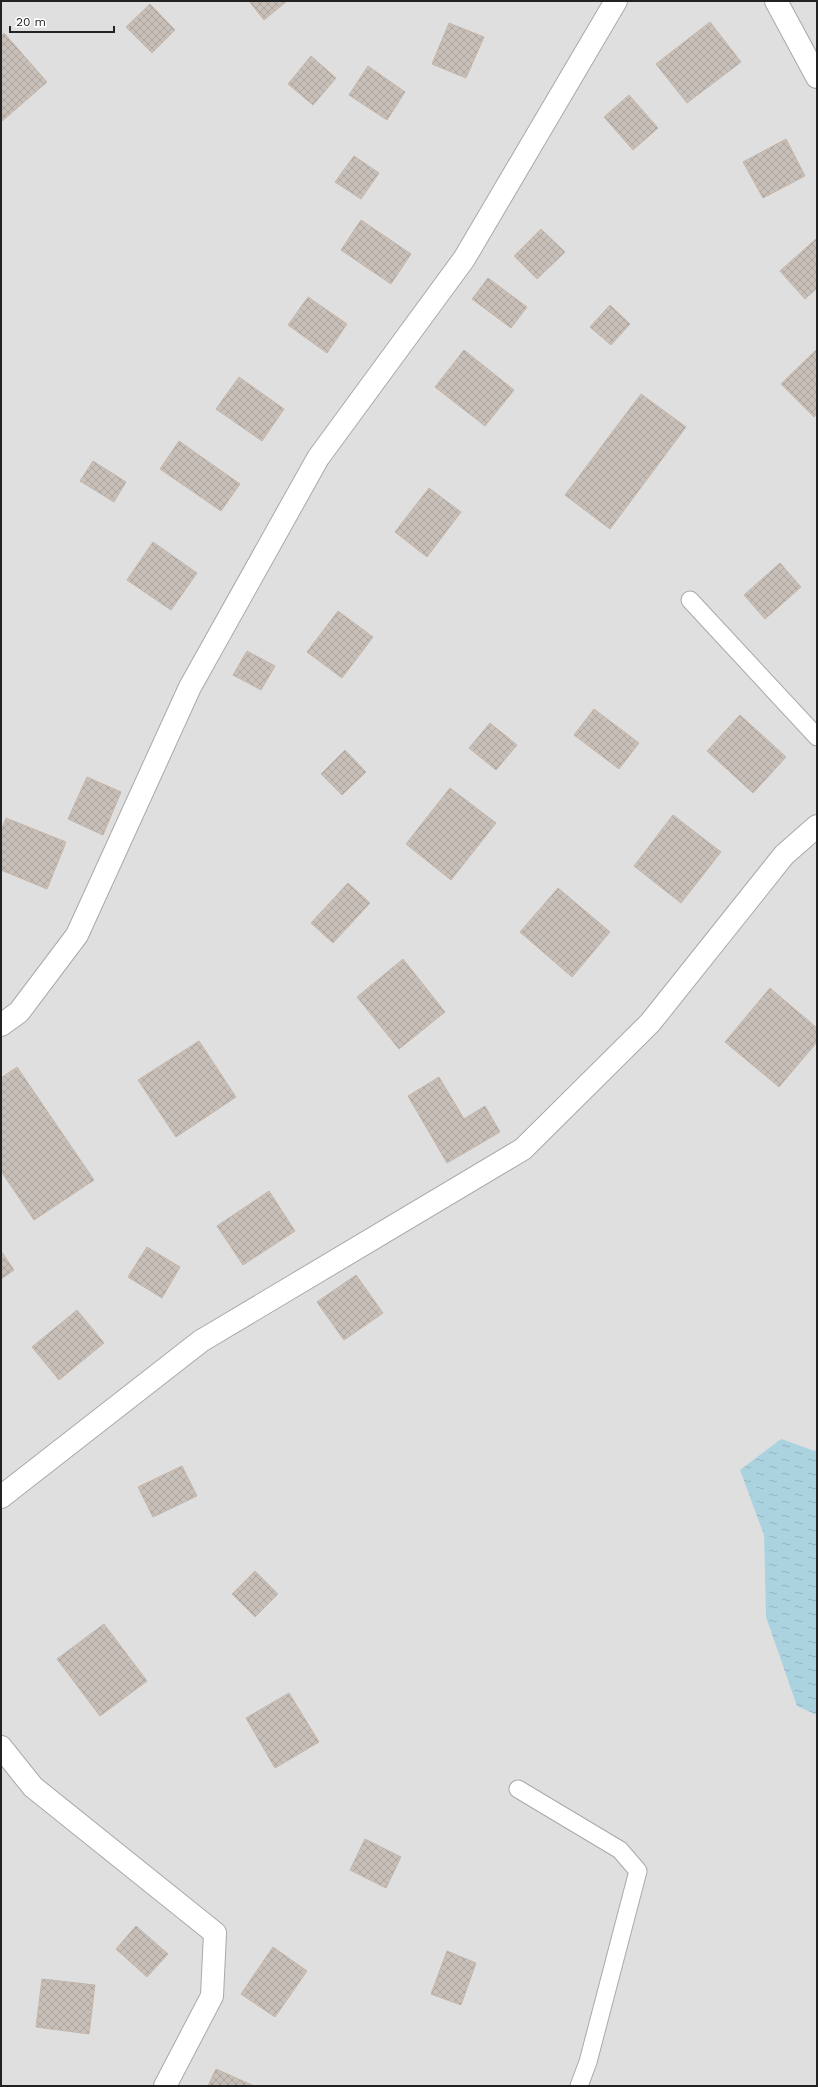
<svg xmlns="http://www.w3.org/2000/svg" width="818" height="2087" font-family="'Work Sans',sans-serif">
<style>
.residential{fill:#e0dfdf}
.water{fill:url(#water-ripples)}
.building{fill:url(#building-cross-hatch);stroke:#c4b6ab}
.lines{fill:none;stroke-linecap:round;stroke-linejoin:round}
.service-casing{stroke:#a9a9a9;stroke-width:19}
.minor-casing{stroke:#a9a9a9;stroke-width:24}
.service{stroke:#fff;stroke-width:17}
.minor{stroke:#fff;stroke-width:22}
</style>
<defs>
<pattern id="water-ripples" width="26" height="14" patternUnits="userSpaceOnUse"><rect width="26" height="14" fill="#aad3df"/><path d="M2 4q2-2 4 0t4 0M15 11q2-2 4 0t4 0" fill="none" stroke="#92b5bf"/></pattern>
<pattern id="building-cross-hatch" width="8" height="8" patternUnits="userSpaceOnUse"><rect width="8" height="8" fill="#c7bfb8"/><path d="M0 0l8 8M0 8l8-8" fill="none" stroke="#aba49e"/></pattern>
</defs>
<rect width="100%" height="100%" fill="#f2efe9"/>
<rect class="residential" x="1" y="1" width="816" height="2085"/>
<polygon class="water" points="781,1439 815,1451 817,1448 817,1715 797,1706 766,1617 764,1535 740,1470"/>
<g class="building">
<polygon points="249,1 287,1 264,20"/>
<polygon points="150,4 175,30 152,53 126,27"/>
<polygon points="710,22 741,62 687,103 656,64"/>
<polygon points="449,23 484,37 466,78 432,64"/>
<polygon points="4,33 47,82 1,122 1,36"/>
<polygon points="311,56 336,78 313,105 288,84"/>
<polygon points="368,66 405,92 387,120 349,95"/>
<polygon points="629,95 658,128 633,150 604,117"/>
<polygon points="786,139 805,176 763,198 743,162"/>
<polygon points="354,156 379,173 361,199 335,182"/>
<polygon points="361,220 411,254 391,284 341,250"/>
<polygon points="541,229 565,252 537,279 514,256"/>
<polygon points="817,238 817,288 805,299 780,271"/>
<polygon points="488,278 527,307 511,328 472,299"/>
<polygon points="308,297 347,324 327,353 288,325"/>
<polygon points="610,305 630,324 611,345 590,327"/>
<polygon points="817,349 817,414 814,417 781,384"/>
<polygon points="464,350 514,390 485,426 435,387"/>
<polygon points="239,377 284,409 262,441 216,409"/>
<polygon points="641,394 686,427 610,529 565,495"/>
<polygon points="179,441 240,484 221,511 160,469"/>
<polygon points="93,461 126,482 114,502 80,481"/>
<polygon points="429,488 461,512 427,557 395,532"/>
<polygon points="153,542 197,573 171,610 127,580"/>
<polygon points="780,563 801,587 765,619 744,595"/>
<polygon points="338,611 373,637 342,678 307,652"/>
<polygon points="247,651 275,666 261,690 233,675"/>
<polygon points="594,709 639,743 619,769 574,735"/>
<polygon points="740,715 786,757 753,793 707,751"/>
<polygon points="490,723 517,745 496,770 469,748"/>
<polygon points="345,750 366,772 342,795 321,774"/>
<polygon points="87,777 121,792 103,835 68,819"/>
<polygon points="450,788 496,823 451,880 406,844"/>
<polygon points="673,815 721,852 681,903 634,866"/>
<polygon points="6,818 66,842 47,889 1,870 1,831"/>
<polygon points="348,883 370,903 333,943 311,923"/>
<polygon points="558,888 610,932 572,977 520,932"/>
<polygon points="403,959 445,1012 399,1049 357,997"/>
<polygon points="770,988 817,1028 817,1042 779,1087 725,1042"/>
<polygon points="199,1041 236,1097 176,1137 138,1080"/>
<polygon points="17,1067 94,1180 34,1220 1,1171 1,1078"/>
<polygon points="439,1077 464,1119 485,1106 500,1132 447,1163 408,1096"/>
<polygon points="269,1191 295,1231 243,1265 217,1226"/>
<polygon points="147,1247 180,1267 162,1298 128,1277"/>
<polygon points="1,1251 14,1270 1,1279"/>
<polygon points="356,1275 383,1313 344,1340 317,1302"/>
<polygon points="77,1310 104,1343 59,1380 32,1347"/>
<polygon points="182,1466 197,1496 153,1517 138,1487"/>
<polygon points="255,1571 278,1594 255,1617 232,1594"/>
<polygon points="104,1624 147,1681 100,1716 57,1659"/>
<polygon points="289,1693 319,1742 275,1768 246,1718"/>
<polygon points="365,1839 401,1857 386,1888 350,1870"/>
<polygon points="136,1926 168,1954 147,1977 116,1949"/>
<polygon points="273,1947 307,1971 275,2017 241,1994"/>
<polygon points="447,1951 476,1963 461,2005 431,1994"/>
<polygon points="42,1979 95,1985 89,2034 36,2027"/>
<polygon points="216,2069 254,2086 208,2086"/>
</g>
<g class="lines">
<defs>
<g id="service">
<polyline points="690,600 817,737"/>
<polyline points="518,1789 620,1850 638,1871 588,2062 579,2086"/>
</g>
<g id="minor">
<polyline points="776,1 817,77"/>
<polyline points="1,1025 19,1012 77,935 190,687 318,458 464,259 616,1"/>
<polyline points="1,1497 201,1341 523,1149 650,1023 784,855 817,826"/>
<polyline points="1,1747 33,1787 215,1933 212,1996 165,2086"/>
</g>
</defs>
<use href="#service" class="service-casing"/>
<use href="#minor" class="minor-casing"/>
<use href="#service" class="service"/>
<use href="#minor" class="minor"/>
</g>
<rect width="818" height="2087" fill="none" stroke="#222222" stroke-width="4"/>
<path d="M10 26v6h104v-6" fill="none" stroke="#222222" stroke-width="2"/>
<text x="16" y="26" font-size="12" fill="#222222" stroke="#ffffff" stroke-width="3" paint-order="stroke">20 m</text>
</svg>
